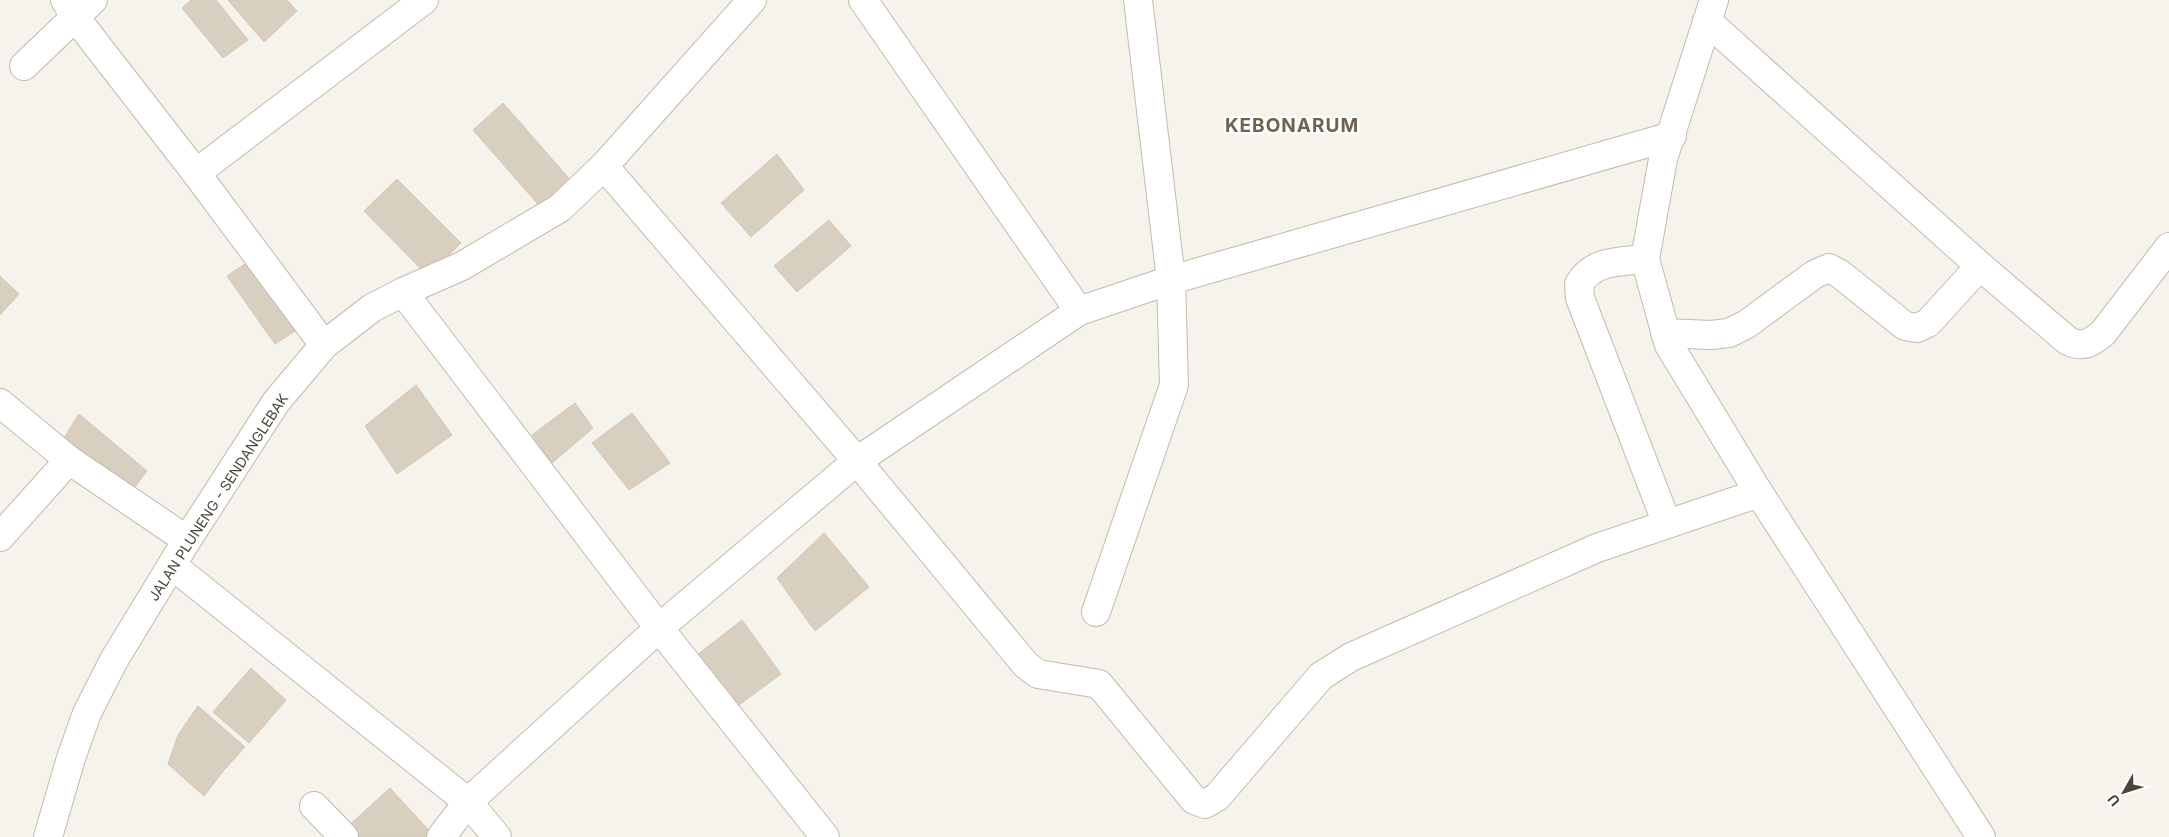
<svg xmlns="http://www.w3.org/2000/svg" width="2169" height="837" font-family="Inter,sans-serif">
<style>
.building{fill:#d8cfc1;stroke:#d3c7b4}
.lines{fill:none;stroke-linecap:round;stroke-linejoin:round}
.minor-casing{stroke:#c2bbae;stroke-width:30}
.tertiary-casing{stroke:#c2bbae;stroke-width:30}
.minor{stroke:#fff;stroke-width:28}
.tertiary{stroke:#fff;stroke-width:28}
.labels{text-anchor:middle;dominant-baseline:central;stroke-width:5;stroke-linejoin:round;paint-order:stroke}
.street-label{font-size:14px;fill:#4b4439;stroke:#fff}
.district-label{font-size:19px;font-weight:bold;letter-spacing:1px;fill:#6e6250;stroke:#fff}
</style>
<rect width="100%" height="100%" fill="#f6f3ec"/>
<g class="building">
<polygon points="191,0 216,0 248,40 223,58 182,8"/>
<polygon points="228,0 287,0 297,11 264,42"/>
<polygon points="503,103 573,183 543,210 473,130"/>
<polygon points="777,154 804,190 751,237 721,203"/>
<polygon points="397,179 461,243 428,276 364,211"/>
<polygon points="829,220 851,246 797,292 774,266"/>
<polygon points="252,259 297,330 275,344 227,276"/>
<polygon points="0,276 19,294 0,315"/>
<polygon points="416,385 452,435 397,474 365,426"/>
<polygon points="575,403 593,428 552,463 532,435"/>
<polygon points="632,413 670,463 629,490 592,443"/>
<polygon points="79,414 147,471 118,509 52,457"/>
<polygon points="824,533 869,587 815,631 777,578"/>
<polygon points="742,620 781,674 731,711 697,655"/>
<polygon points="251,668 286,700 249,743 213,712"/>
<polygon points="198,706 245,747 224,770 204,796 168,764 178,735"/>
<polygon points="390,788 434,836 432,837 351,837 344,830"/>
</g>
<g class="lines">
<defs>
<g id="minor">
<polyline points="65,0 75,17 196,173 324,345"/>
<polyline points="863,0 1079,311"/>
<polyline points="1714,0 1663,159 1645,259 1669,345 1759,493 1981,837"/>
<path d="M 1707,21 L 1980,266 L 2068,341 C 2083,348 2091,343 2103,333 L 2169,247"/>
<polyline points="24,66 93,0"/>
<polyline points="604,166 857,461 1026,665 1038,674 1099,684 1194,800 1205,804 1217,797 1321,676 1351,657 1597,548 1759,493"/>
<polyline points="196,173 424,0"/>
<path d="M 1645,259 C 1619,262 1593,260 1579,284 L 1580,298 L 1667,524"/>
<polyline points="403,292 659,628 825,837"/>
<polyline points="1665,333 1711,335 1729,333 1747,324 1815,274 1829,268 1840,274 1905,326 1917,328 1928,323 1980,266"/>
<polyline points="0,403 69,460 187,540"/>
<polyline points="0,537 69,460"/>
<polyline points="173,566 468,802 497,837"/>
<polyline points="1096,612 1174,385 1171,280 1138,0"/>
<polyline points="314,806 344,837"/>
<polyline points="441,837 468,802 659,628 857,461 1079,311 1171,280 1672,136"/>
</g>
<polyline id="tertiary" points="48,837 71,758 87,713 114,660 187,540 276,402 324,345 372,308 403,292 462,266 560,208 604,166 752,0"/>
</defs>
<use href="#minor" class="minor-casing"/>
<use href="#tertiary" class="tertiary-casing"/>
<use href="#minor" class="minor"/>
<use href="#tertiary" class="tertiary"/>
</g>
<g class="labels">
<g class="street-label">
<text transform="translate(218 497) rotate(-57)">JALAN PLUNENG - SENDANGLEBAK</text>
</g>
<g class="district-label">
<text x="1292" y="125">KEBONARUM</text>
</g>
</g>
<g transform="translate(2124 792) rotate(231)" stroke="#ffffff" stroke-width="4" paint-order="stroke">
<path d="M0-4L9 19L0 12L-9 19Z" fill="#4b4439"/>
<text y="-8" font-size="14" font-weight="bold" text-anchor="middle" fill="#4b4439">U</text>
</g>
</svg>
